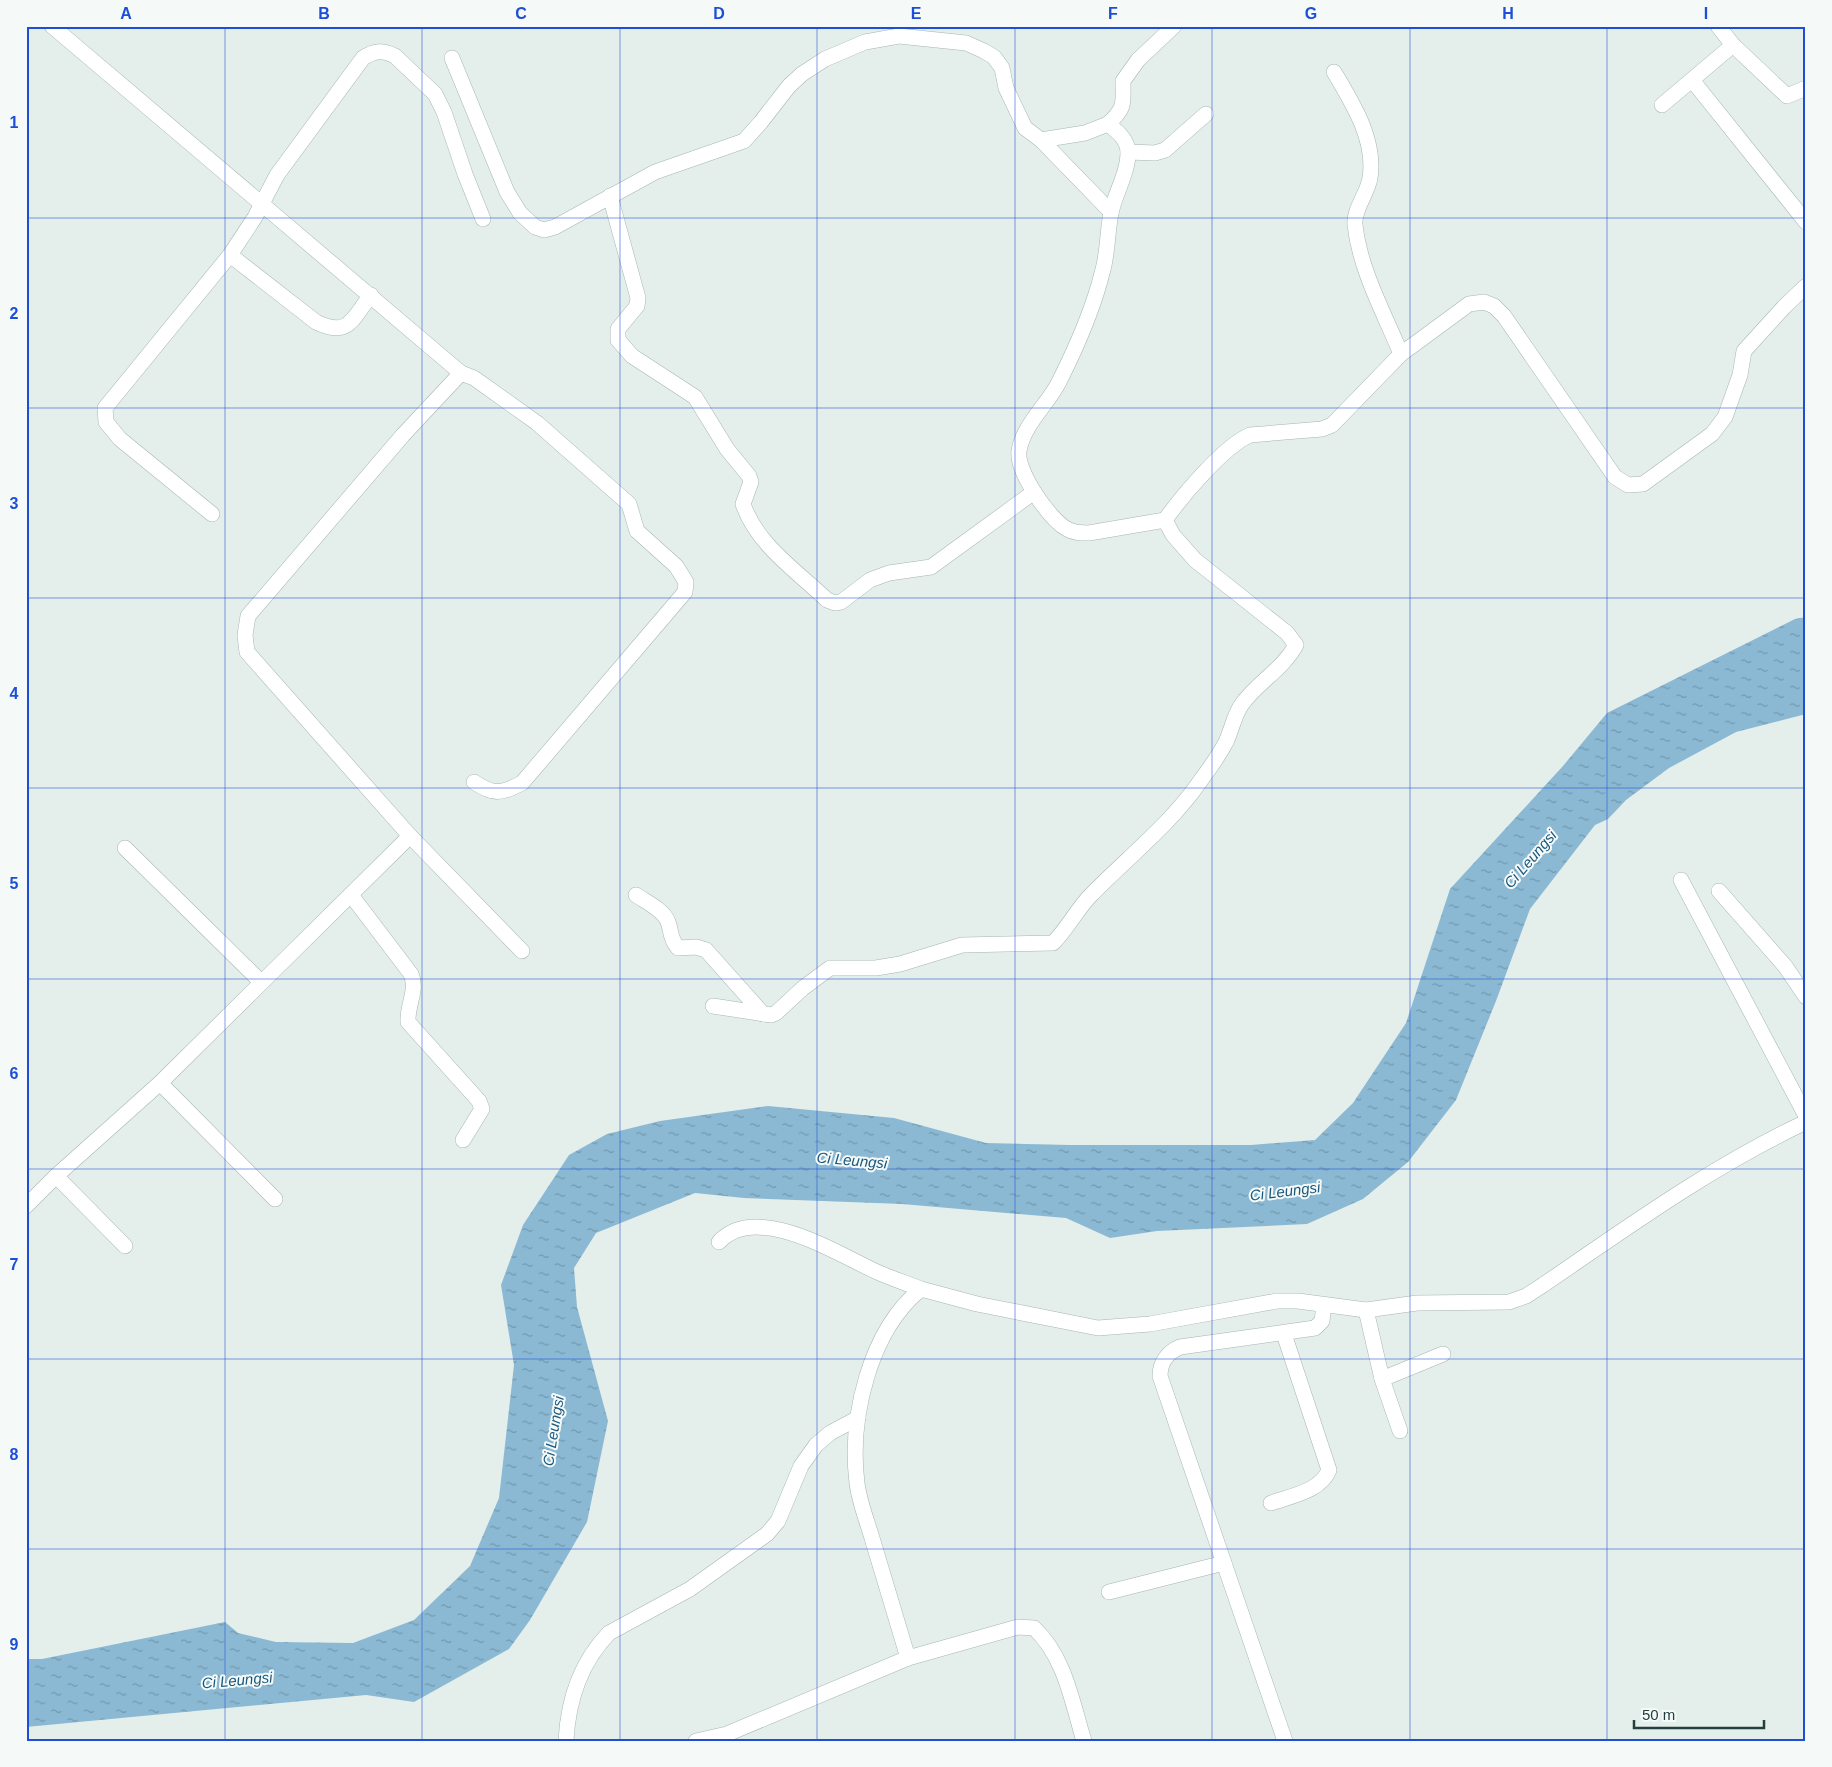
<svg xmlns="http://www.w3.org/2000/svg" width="1832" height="1767" font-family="Helvetica,sans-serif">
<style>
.water{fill:url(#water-ripples)}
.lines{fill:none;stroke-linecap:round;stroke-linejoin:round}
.minor-casing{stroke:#a6b6b4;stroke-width:16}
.minor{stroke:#fff;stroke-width:15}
.grid{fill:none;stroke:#1d4ed8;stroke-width:1;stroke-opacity:0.55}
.labels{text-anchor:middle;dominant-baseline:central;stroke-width:4;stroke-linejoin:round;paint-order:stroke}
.water-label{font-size:15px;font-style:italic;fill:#1a587e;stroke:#f5faf8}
.neatline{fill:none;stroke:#1d4ed8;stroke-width:2}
.grid-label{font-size:16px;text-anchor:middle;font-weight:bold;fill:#1d4ed8}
</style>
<defs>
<pattern id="water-ripples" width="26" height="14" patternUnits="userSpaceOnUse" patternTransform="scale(1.25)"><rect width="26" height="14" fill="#8bb9d4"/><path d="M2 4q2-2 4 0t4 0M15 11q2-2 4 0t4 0" fill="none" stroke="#7198ad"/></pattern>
</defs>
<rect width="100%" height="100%" fill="#e4eeeb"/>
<polygon class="water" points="1806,617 1806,714 1736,732 1669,768 1626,800 1608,819 1595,825 1530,909 1496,1001 1456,1100 1408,1162 1363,1199 1307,1224 1157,1231 1110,1238 1066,1218 902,1204 744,1198 695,1193 596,1233 574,1268 577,1307 608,1421 587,1522 530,1620 509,1649 414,1702 366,1695 26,1727 26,1659 42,1659 225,1622 238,1633 276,1642 353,1643 414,1620 470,1566 499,1498 514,1365 501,1285 523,1225 569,1155 607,1134 660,1121 768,1106 894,1118 986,1143 1071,1145 1251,1145 1315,1140 1353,1103 1406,1023 1450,889 1563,766 1607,713 1795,619"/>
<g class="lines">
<defs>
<g id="minor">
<polyline points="1718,26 1733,45 1787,96 1806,88"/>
<path d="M 452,58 L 507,192 L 520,213 L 535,227 L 544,230 L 555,227 L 655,172 L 744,141 L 761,122 L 789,86 L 802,74 L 825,59 L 865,42 L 899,36 L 966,43 L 984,51 L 994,57 L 1002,68 L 1006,88 L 1025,128 L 1041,140 L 1085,133 L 1108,124 C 1117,131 1127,139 1128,151 C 1129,171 1115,193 1111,213 C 1107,233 1108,254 1102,273 C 1093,310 1076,348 1059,382 C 1048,404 1023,425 1019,451 C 1016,471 1049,519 1067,529 C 1074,533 1081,533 1089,533 L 1165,520"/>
<path d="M 1334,72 C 1353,104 1376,140 1370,178 C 1368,193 1353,210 1355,225 C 1360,270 1384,313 1401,354"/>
<polyline points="1692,80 1806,222"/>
<polyline points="1662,105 1733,45"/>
<path d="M 1108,124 C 1126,107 1123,104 1123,81 L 1138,60 L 1174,26"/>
<polyline points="1041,140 1111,212"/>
<polyline points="1128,152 1155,153 1165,150 1206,114"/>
<path d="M 610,196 L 638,298 L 637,306 L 618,329 L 618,340 L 632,356 L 695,397 L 727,449 L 749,476 L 751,482 L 743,504 C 757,545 797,571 827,600 L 835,603 L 841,602 L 870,580 L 889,573 L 931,567 L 1034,492"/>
<path d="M 230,255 L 316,322 C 349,338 352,319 371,295"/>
<path d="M 461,373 L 474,378 L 537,423 L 629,504 L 637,531 L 676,566 L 686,582 L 685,592 L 522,783 C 501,794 493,795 474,782"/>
<path d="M 212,514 L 120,439 L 106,422 L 105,408 L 230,255 L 255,217 L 277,175 L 363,58 C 375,50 383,50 395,56 L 435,94 L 444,112 L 465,174 L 483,219"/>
<polyline points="410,836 522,951"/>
<polyline points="125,848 261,982"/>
<polyline points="1681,880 1806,1116"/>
<polyline points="1719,891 1785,966 1806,997"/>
<path d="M 351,895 L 411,974 C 418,990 407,1005 408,1022 L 479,1101 L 482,1109 L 463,1140"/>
<path d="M 636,895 C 646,902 664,910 668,922 C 672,932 669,937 678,948 L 696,947 L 706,950 L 763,1014"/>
<path d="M 713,1006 L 771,1015 L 776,1013 L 803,988 L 830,968 L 876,968 L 900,964 L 962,945 L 1053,943 C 1068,928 1077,909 1091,895 C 1128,857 1171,824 1201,780 C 1210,768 1219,755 1226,742 C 1232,729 1234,715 1242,704 C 1258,682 1283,669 1296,645 L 1287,633 L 1195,560 L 1173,535 L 1165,520 C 1182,496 1224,446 1250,435 L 1322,429 L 1332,425 L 1401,354 L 1469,304 L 1484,302 L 1494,306 L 1504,316 L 1615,477 L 1628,485 L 1643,484 L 1712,434 L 1725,417 L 1740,375 L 1744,351 L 1784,307 L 1806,286"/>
<polyline points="160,1083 275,1199"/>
<polyline points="56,1176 125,1246"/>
<polyline points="26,1206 56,1176 160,1083 410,836 247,652 245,635 248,616 403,435 461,373 52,26"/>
<path d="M 719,1242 C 756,1202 836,1253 875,1271 C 890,1278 906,1283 921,1289"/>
<polyline points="1366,1310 1382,1379 1400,1431"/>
<polyline points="1382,1379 1443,1354"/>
<path d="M 1271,1503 C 1291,1496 1321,1491 1329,1470 L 1284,1334"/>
<path d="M 1224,1563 L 1160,1376 C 1160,1362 1168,1352 1180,1347 L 1315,1328 L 1322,1321 L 1324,1305"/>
<polyline points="1109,1592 1224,1563 1285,1741"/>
<path d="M 908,1658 L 1018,1627 L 1034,1628 C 1065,1657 1072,1702 1084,1741"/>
<path d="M 566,1741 C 568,1701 581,1662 609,1633 L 690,1589 L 767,1534 L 778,1521 L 801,1466 L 816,1445 L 830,1433 L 858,1418"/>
<path d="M 696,1741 L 727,1734 L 908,1658 C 896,1618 884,1578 872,1538 C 867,1521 859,1501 857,1483 C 849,1419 869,1331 921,1289 L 977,1304 L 1098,1328 L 1150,1324 L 1277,1301 L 1298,1301 L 1366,1310 L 1417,1303 L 1509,1302 L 1526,1296 L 1543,1285 C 1628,1227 1712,1166 1806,1122"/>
</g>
</defs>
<use href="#minor" class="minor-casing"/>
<use href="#minor" class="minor"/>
</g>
<path class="grid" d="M 225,26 L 225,1741M 422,26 L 422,1741M 620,26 L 620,1741M 817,26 L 817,1741M 1015,26 L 1015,1741M 1212,26 L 1212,1741M 1410,26 L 1410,1741M 1607,26 L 1607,1741M 26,218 L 1806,218M 26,408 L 1806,408M 26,598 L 1806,598M 26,788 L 1806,788M 26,979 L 1806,979M 26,1169 L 1806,1169M 26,1359 L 1806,1359M 26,1549 L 1806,1549"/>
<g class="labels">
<g class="water-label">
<text transform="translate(1530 859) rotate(-49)">Ci Leungsi</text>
<text transform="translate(852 1160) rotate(5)">Ci Leungsi</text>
<text transform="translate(1285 1191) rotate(-7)">Ci Leungsi</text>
<text transform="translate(553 1431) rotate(-81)">Ci Leungsi</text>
<text transform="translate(237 1680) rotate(-5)">Ci Leungsi</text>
</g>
</g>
<rect width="1832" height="1767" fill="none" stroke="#f5faf8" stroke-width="55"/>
<path d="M1634 1720v8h130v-8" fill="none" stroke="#23403e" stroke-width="2.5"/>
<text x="1642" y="1720" font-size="15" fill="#23403e" stroke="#f5faf8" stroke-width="4" paint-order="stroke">50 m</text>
<rect x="28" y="28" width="1776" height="1712" class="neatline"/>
<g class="grid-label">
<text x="126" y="19">A</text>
<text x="324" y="19">B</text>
<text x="521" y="19">C</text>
<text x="719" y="19">D</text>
<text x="916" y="19">E</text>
<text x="1113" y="19">F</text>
<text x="1311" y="19">G</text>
<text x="1508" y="19">H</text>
<text x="1706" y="19">I</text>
<text x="14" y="128">1</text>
<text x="14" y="319">2</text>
<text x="14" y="509">3</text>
<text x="14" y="699">4</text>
<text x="14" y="889">5</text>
<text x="14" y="1079">6</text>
<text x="14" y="1270">7</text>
<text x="14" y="1460">8</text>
<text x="14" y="1650">9</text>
</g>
</svg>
